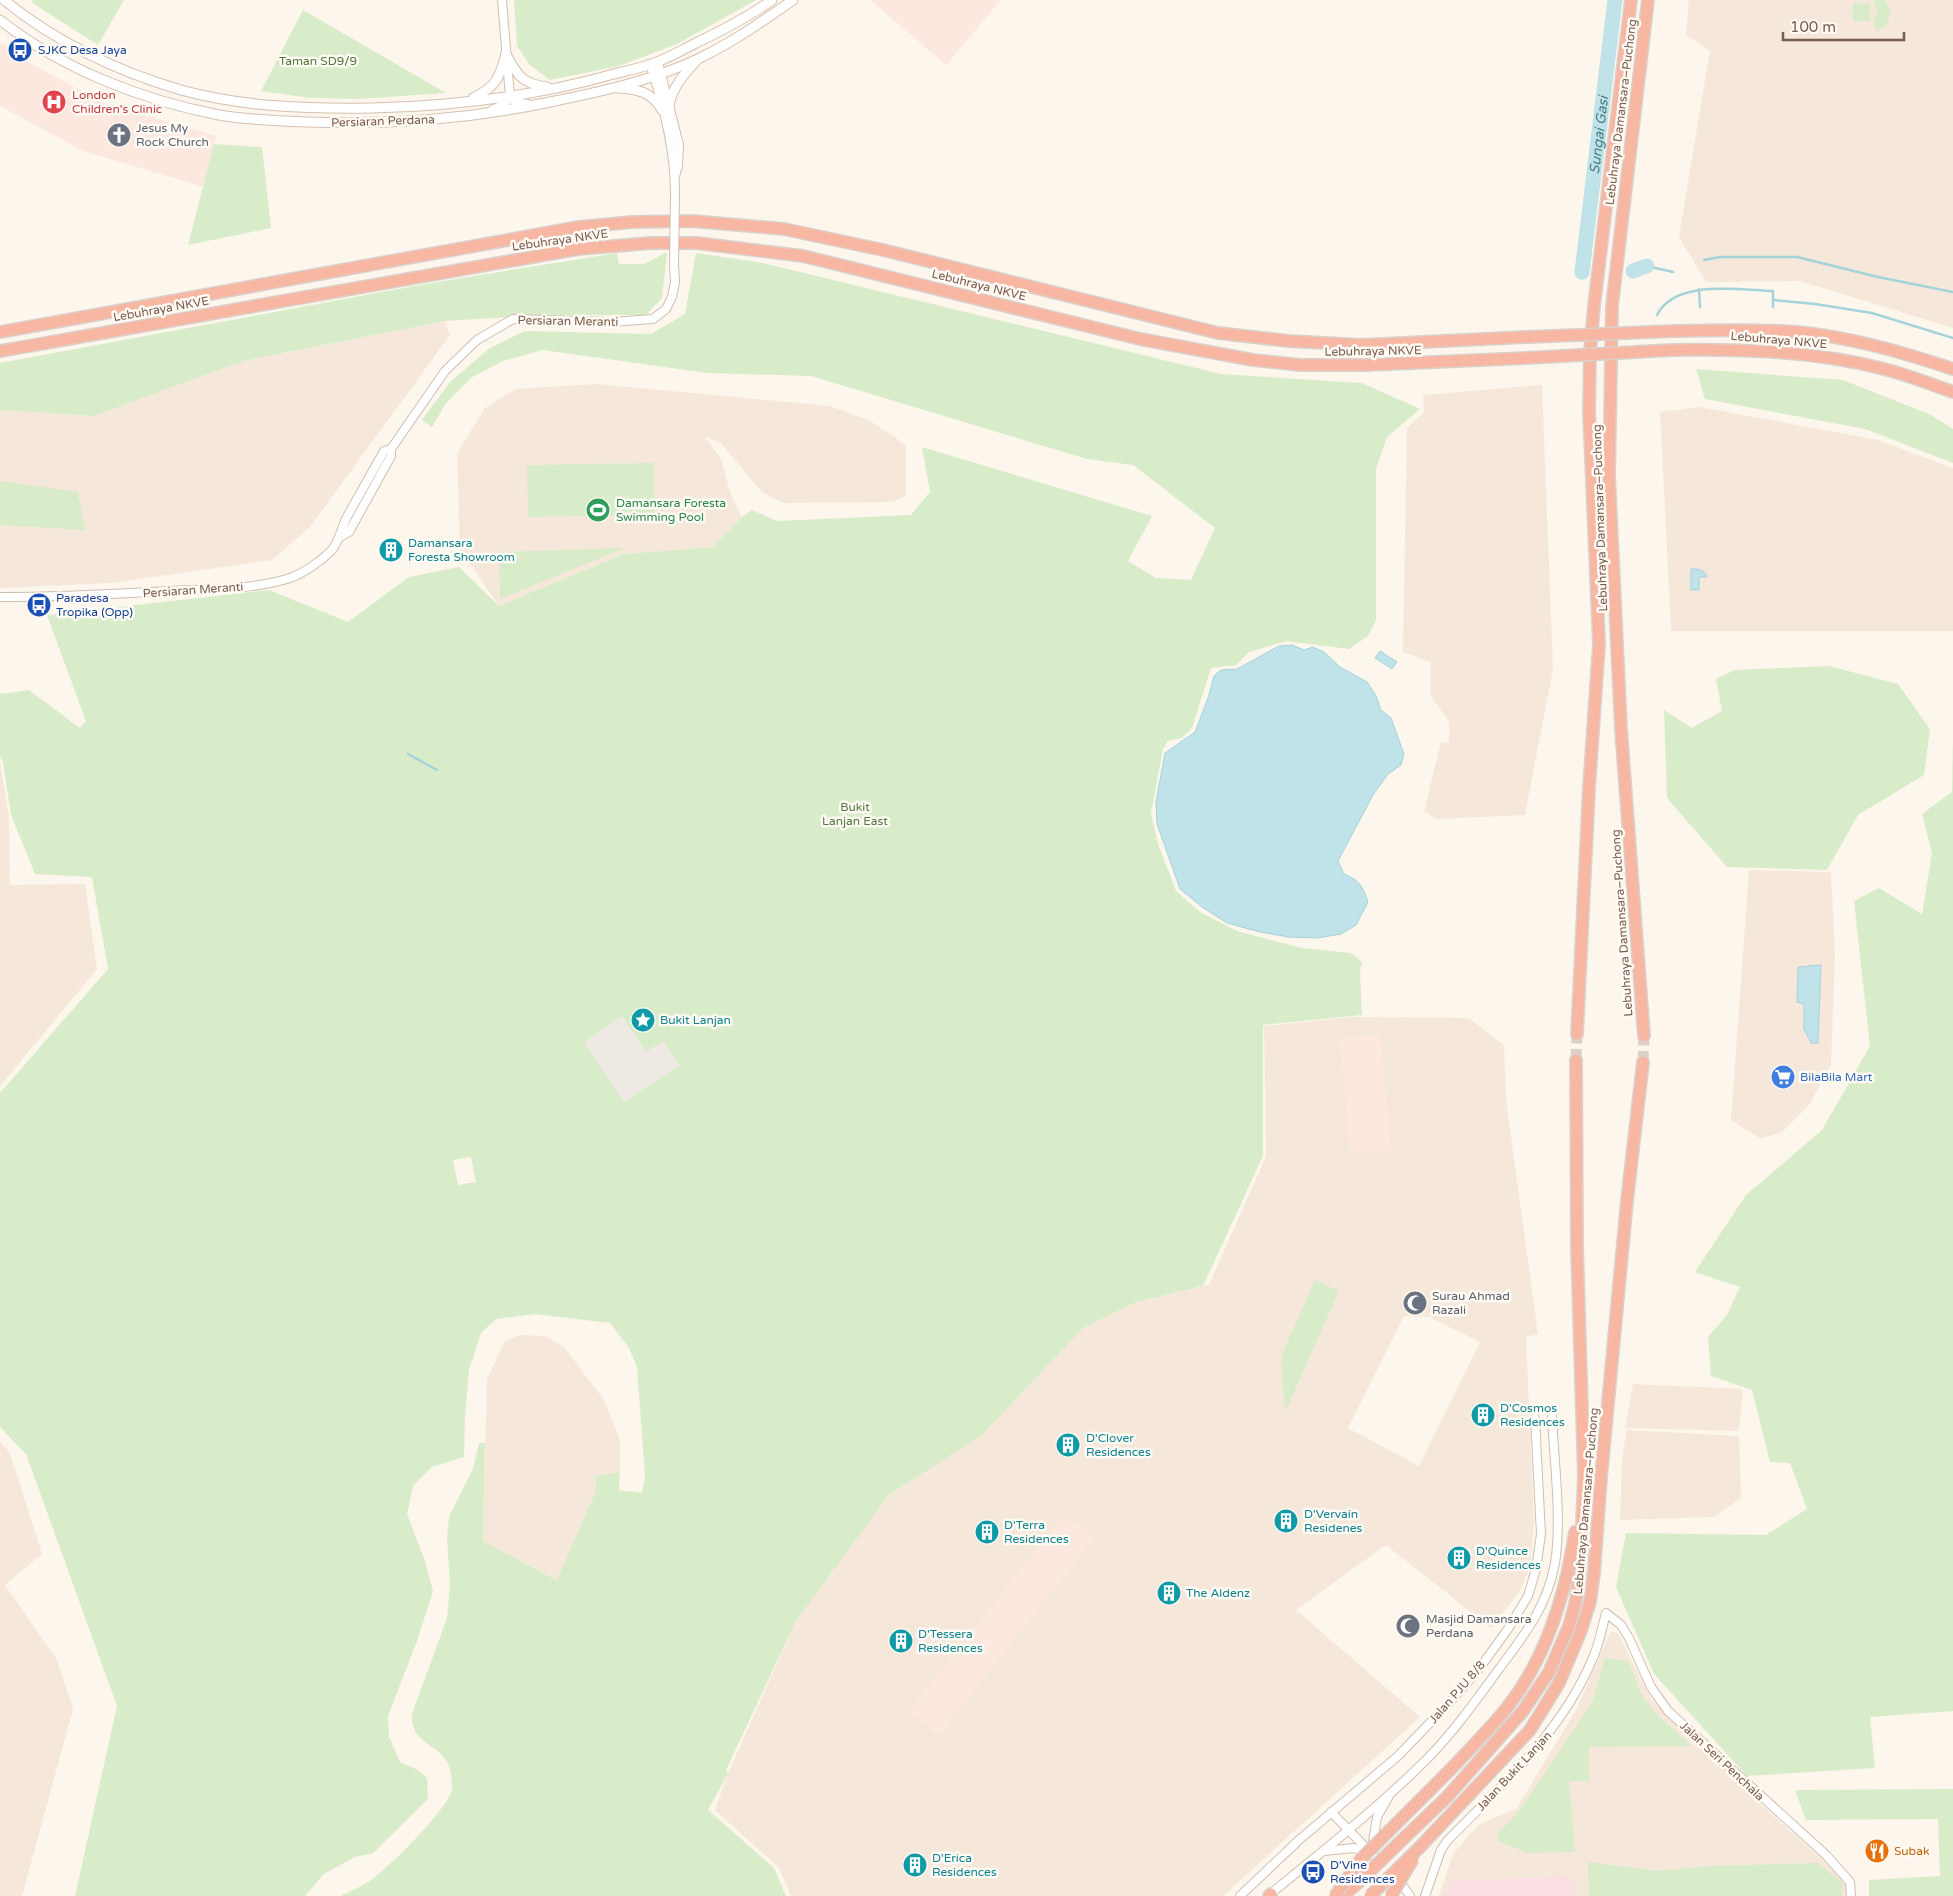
<svg xmlns="http://www.w3.org/2000/svg" width="1953" height="1896" font-family="'Varela Round',sans-serif">
<style>
.residential{fill:#f5e8da;fill-rule:evenodd}
.commercial{fill:#fde8e0}
.industrial{fill:#efe9e4}
.medical{fill:#fbdfe3}
.green{fill:#d8ecc9;fill-rule:evenodd}
.water{fill:#bfe3e8;stroke:#a5d3da}
.lines{fill:none;stroke-linecap:round;stroke-linejoin:round}
.stream{stroke:#a5d3da;stroke-width:2.5}
.river{stroke:#bfe3e8;stroke-width:15}
.motorway-tunnel{stroke:#dcd0c4;stroke-width:11;stroke-dasharray:11 5.5;stroke-linecap:butt}
.tertiary-casing{stroke:#d1beb0;stroke-width:10}
.secondary-casing{stroke:#d6c0b0;stroke-width:11}
.motorway-casing{stroke:#dad1cd;stroke-width:14}
.tertiary{stroke:#fff;stroke-width:8}
.secondary{stroke:#fff;stroke-width:9}
.motorway{stroke:#f7b7a3;stroke-width:11}
.tertiary-bridge-casing{stroke:#d1beb0;stroke-width:10;stroke-linecap:butt}
.motorway-bridge-casing{stroke:#dad1cd;stroke-width:14;stroke-linecap:butt}
.tertiary-bridge{stroke:#fff;stroke-width:8}
.motorway-bridge{stroke:#f7b7a3;stroke-width:11}
.labels{text-anchor:middle;dominant-baseline:central;stroke-width:5;stroke-linejoin:round;paint-order:stroke}
.transit-label{font-size:12px;fill:#164399;stroke:#fffaf3;text-anchor:start}
.park-label{font-size:12px;fill:#537a41;stroke:#fffaf3}
.health-label{font-size:12px;fill:#be3a42;stroke:#fffaf3;text-anchor:start}
.street-label{font-size:12px;fill:#7a5c4d;stroke:#fffaf3}
.worship-label{font-size:12px;fill:#5b616d;stroke:#fffaf3;text-anchor:start}
.leisure-label{font-size:12px;fill:#27864d;stroke:#fffaf3;text-anchor:start}
.culture-label{font-size:12px;fill:#0d838f;stroke:#fffaf3;text-anchor:start}
.shop-label{font-size:12px;fill:#366cbe;stroke:#fffaf3;text-anchor:start}
.food-label{font-size:12px;fill:#c56008;stroke:#fffaf3;text-anchor:start}
.water-label{font-size:14px;font-style:italic;fill:#437c86;stroke:#fffaf3}
</style>
<rect width="100%" height="100%" fill="#fdf6ec"/>
<g class="residential">
<polygon points="1689,0 1953,0 1953,328 1800,281 1706,282 1679,237 1710,51 1686,35"/>
<polygon points="445,321 450,335 310,527 272,560 111,583 0,588 0,410 94,416 243,361"/>
<polygon points="596,384 830,406 868,420 895,437 906,446 906,496 892,502 783,503 762,492 720,442 705,437 721,459 731,495 742,517 713,547 623,554 499,606 460,549 457,453 485,408 516,389"/>
<polygon points="1542,385 1553,669 1525,815 1437,819 1424,812 1441,742 1449,742 1449,722 1431,696 1430,662 1403,652 1407,428 1424,412 1423,395"/>
<polygon points="1700,407 1878,440 1953,468 1953,631 1671,631 1660,412"/>
<polygon points="0,762 9,816 10,885 85,884 97,969 0,1086"/>
<polygon points="1749,870 1831,872 1835,953 1831,1065 1809,1105 1782,1132 1761,1139 1731,1120"/>
<path d="M 1351,1017 L 1469,1018 L 1504,1045 L 1506,1100 L 1538,1334 L 1526,1337 L 1534,1523 L 1530,1568 L 1518,1594 L 1491,1628 L 1386,1545 L 1296,1610 L 1420,1717 L 1223,1896 L 791,1896 L 779,1868 L 715,1810 L 728,1773 L 796,1621 L 889,1495 L 982,1435 L 1083,1328 L 1134,1303 L 1209,1285 L 1266,1156 L 1264,1026 ZM 1404,1316 L 1429,1317 L 1480,1342 L 1419,1466 L 1348,1428 Z"/>
<polygon points="519,1335 546,1336 564,1347 604,1400 620,1441 620,1472 595,1476 597,1491 558,1580 483,1541 487,1379 505,1341"/>
<polygon points="1633,1384 1743,1389 1739,1431 1625,1428"/>
<polygon points="1627,1430 1739,1436 1741,1498 1714,1517 1620,1520 1622,1459"/>
<polygon points="0,1442 10,1453 42,1554 5,1585 57,1660 73,1709 22,1896 0,1896"/>
<polygon points="1611,1631 1618,1633 1651,1699 1754,1798 1835,1871 1847,1883 1848,1896 1439,1896 1453,1854 1479,1824 1516,1809 1576,1710"/>
</g>
<g class="commercial">
<polygon points="870,0 1001,0 946,65"/>
<polygon points="0,42 16,55 103,103 216,136 204,187 83,151 0,106"/>
<polygon points="1380,1035 1391,1150 1350,1154 1340,1039"/>
<polygon points="1064,1515 1094,1538 939,1735 909,1711"/>
</g>
<polygon class="industrial" points="622,1016 646,1051 663,1040 680,1065 624,1102 583,1041"/>
<polygon class="medical" points="1572,1876 1572,1896 1444,1896 1451,1881"/>
<g class="green">
<polygon points="32,0 124,0 98,45 31,2"/>
<polygon points="514,0 756,0 677,44 619,66 550,80 530,65 517,46"/>
<polygon points="1875,0 1885,0 1891,12 1887,25 1876,32 1873,19 1878,12 1874,4"/>
<polygon points="1853,3 1870,4 1870,21 1853,21"/>
<polygon points="303,10 446,93 358,99 311,98 261,91"/>
<polygon points="214,144 262,147 271,228 188,245"/>
<polygon points="667,252 662,298 646,315 542,315 445,321 243,361 94,416 0,410 0,363 431,283 617,253 619,264 644,264"/>
<path d="M 696,253 L 763,263 L 1221,374 L 1362,383 L 1420,409 L 1387,437 L 1376,469 L 1376,621 L 1368,636 L 1349,649 L 1286,641 L 1249,652 L 1236,665 L 1211,668 L 1192,728 L 1182,738 L 1168,741 L 1163,749 L 1151,813 L 1158,844 L 1176,891 L 1200,912 L 1237,931 L 1302,948 L 1351,953 L 1362,962 L 1360,972 L 1362,1015 L 1263,1025 L 1263,1156 L 1203,1286 L 1134,1303 L 1083,1328 L 982,1435 L 889,1495 L 796,1621 L 726,1770 L 728,1773 L 708,1810 L 774,1868 L 786,1896 L 341,1896 C 352,1890 365,1885 374,1878 C 391,1865 449,1808 452,1789 C 452,1784 451,1771 449,1766 C 439,1741 411,1747 412,1714 L 447,1618 L 450,1586 L 447,1537 L 449,1517 L 473,1469 L 479,1443 L 485,1443 L 483,1541 L 557,1580 L 596,1491 L 595,1476 L 620,1472 L 619,1490 L 642,1493 L 645,1476 L 637,1367 L 629,1348 L 610,1323 L 535,1314 L 496,1319 L 481,1333 L 469,1370 L 465,1416 L 464,1457 L 432,1467 L 413,1486 L 407,1514 L 424,1558 L 433,1591 L 417,1641 L 388,1716 L 389,1737 L 400,1762 L 418,1770 L 427,1778 L 428,1799 L 373,1853 L 355,1857 L 324,1874 L 305,1896 L 75,1896 L 117,1706 L 26,1454 L 0,1427 L 0,1093 L 108,969 L 92,877 L 35,874 L 11,815 L 3,762 L 0,756 L 0,694 L 29,690 L 80,728 L 86,721 L 47,615 L 269,590 L 348,622 L 409,577 L 459,567 L 499,606 L 623,554 L 713,547 L 742,517 L 752,510 L 777,521 L 911,515 L 930,492 L 922,447 L 1152,516 L 1128,561 L 1156,578 L 1191,580 L 1215,528 L 1133,465 L 1087,459 L 811,376 L 707,373 L 543,350 L 503,361 L 472,377 L 446,403 L 432,427 L 422,420 L 450,382 L 490,348 L 525,331 L 651,334 L 685,314 ZM 622,1016 L 646,1052 L 663,1041 L 680,1065 L 624,1102 L 584,1042 ZM 471,1157 L 476,1182 L 458,1185 L 453,1160 Z"/>
<polygon points="1696,369 1843,380 1931,415 1953,429 1953,463 1865,429 1705,399"/>
<polygon points="654,463 654,515 528,517 527,465"/>
<polygon points="0,481 78,492 85,530 0,525"/>
<polygon points="625,548 500,599 499,552"/>
<polygon points="1829,666 1898,684 1930,729 1924,775 1858,815 1827,870 1727,867 1667,798 1664,710 1692,728 1722,711 1716,679 1734,670"/>
<polygon points="1953,740 1953,1711 1870,1717 1875,1768 1747,1776 1654,1674 1616,1587 1626,1533 1766,1535 1807,1509 1790,1463 1770,1462 1752,1390 1711,1376 1708,1337 1727,1315 1740,1287 1695,1272 1746,1195 1822,1130 1870,1046 1854,901 1879,888 1922,914 1932,853 1922,814 1952,792"/>
<polygon points="1315,1280 1339,1291 1285,1412 1281,1357"/>
<polygon points="1605,1658 1628,1661 1642,1696 1658,1716 1692,1746 1589,1747 1589,1781 1569,1781 1575,1852 1528,1853 1498,1841 1497,1835 1519,1811 1578,1724 1593,1700"/>
<polygon points="1953,1789 1953,1896 1869,1896 1869,1880 1940,1876 1938,1819 1806,1820 1795,1790"/>
<polygon points="1588,1862 1658,1871 1711,1866 1818,1863 1842,1882 1843,1896 1589,1896"/>
</g>
<g class="water">
<path d="M 1691,569 C 1698,569 1704,569 1707,577 L 1699,577 L 1699,590 L 1691,590 Z"/>
<path d="M 1292,645 L 1304,650 L 1313,647 L 1324,652 L 1340,667 L 1367,682 L 1376,696 L 1381,710 L 1391,718 L 1404,754 L 1401,765 L 1388,774 L 1373,795 L 1338,861 L 1344,874 C 1360,881 1362,885 1368,902 L 1356,925 L 1341,934 L 1317,938 L 1289,937 L 1260,932 L 1227,923 L 1202,907 L 1180,889 L 1157,824 L 1156,802 L 1165,753 L 1195,732 L 1208,698 L 1214,676 L 1221,670 L 1237,669 L 1279,646 Z"/>
<polygon points="1380,651 1397,662 1392,669 1375,658"/>
<polygon points="1821,965 1818,1043 1811,1043 1804,1029 1804,1004 1797,1002 1798,967"/>
</g>
<g class="lines">
<g class="stream">
<polyline points="1704,260 1720,257 1797,257 1878,277 1953,292"/>
<polyline points="1647,266 1673,272"/>
<polyline points="1699,289 1700,307"/>
<polyline points="1773,300 1815,304 1872,313 1953,338"/>
<path d="M 1657,315 C 1675,279 1738,290 1773,291 L 1773,307"/>
<polyline points="408,754 437,770"/>
</g>
<g class="river">
<polyline points="1633,271 1647,266"/>
<path id="s1" d="M 1582,272 L 1615,0"/>
</g>
<g class="motorway-tunnel">
<polyline points="1576,1060 1577,1034"/>
<polyline points="1643,1062 1644,1036"/>
</g>
<defs>
<g id="tertiary">
<polyline points="502,0 510,97 515,102 528,104"/>
<polyline points="658,62 679,145 678,166 675,176"/>
<path d="M 650,64 C 663,103 675,152 675,193"/>
<polyline points="492,110 505,104 510,97"/>
<polyline points="340,537 349,532 391,456 391,449 445,371 477,340 513,319 611,322 653,319 666,309 672,297 675,282 674,265"/>
<path d="M 0,597 C 57,597 113,594 170,591 C 210,589 252,590 290,578 C 304,573 321,561 331,551 C 340,541 341,528 347,517 C 359,495 372,473 384,451 L 391,449"/>
<polyline points="1331,1812 1376,1858"/>
<polyline points="1372,1848 1377,1817 1388,1798"/>
<polyline points="1324,1851 1353,1848 1369,1852"/>
<polyline points="1403,1886 1410,1896"/>
<path d="M 1269,1895 C 1323,1851 1379,1807 1429,1757 C 1455,1730 1477,1699 1499,1669 C 1525,1634 1547,1607 1555,1563 C 1562,1519 1554,1461 1552,1416"/>
<polyline points="1240,1896 1299,1840 1398,1756 1450,1702 1479,1669 1508,1629 1528,1596 1536,1569 1541,1534 1535,1418"/>
<path d="M 1425,1896 L 1441,1850 L 1447,1841 C 1502,1785 1561,1733 1592,1660 C 1599,1646 1602,1628 1606,1613 L 1621,1625 L 1629,1638 L 1651,1687 L 1668,1711 L 1826,1855 L 1850,1882 L 1851,1896"/>
</g>
<g id="secondary">
<path d="M 4,0 C 57,43 116,71 181,90 C 243,107 308,109 372,108 C 452,106 532,97 610,75 C 625,71 642,68 657,62 C 670,57 682,50 694,44 C 721,31 747,18 772,0"/>
<path d="M 0,20 C 62,69 142,100 219,115 C 248,120 278,121 307,122 C 389,125 470,119 550,102 C 600,92 654,80 700,58 C 733,42 763,21 793,0"/>
<path d="M 506,54 C 517,75 522,84 547,87"/>
<path d="M 618,88 C 638,89 652,92 662,110"/>
<path d="M 473,98 C 496,87 500,77 506,54"/>
<path d="M 669,107 C 671,88 685,73 697,60"/>
</g>
<g id="motorway">
<path d="M 1675,331 C 1715,330 1756,329 1797,332 C 1850,337 1902,352 1953,369"/>
<polyline points="0,332 579,227 632,222 692,221 784,229 883,250 1218,333 1289,341 1361,345 1528,337"/>
<path d="M 1672,350 C 1744,349 1815,351 1884,369 C 1908,375 1930,384 1953,392"/>
<polyline points="0,351 578,249 651,243 697,243 803,256 1140,339 1253,360 1301,365 1366,365 1526,358"/>
<polyline points="1577,1034 1589,788 1599,644 1589,411 1590,352 1594,306 1631,0"/>
<polyline points="1644,1036 1621,729 1609,476 1612,306 1648,0"/>
<path d="M 1450,1770 C 1470,1749 1491,1728 1509,1705 C 1547,1656 1566,1592 1575,1532"/>
<polyline points="1402,1840 1447,1797 1523,1711 1549,1672 1569,1626 1576,1600 1580,1572 1584,1476 1577,1248 1576,1060"/>
<polyline points="1420,1847 1530,1730 1559,1683 1580,1633 1590,1602 1594,1573 1601,1477 1627,1201 1643,1062"/>
<polyline points="1269,1896 1271,1894"/>
<polyline points="1343,1896 1360,1881"/>
</g>
</defs>
<use href="#tertiary" class="tertiary-casing"/>
<use href="#secondary" class="secondary-casing"/>
<use href="#motorway" class="motorway-casing"/>
<use href="#tertiary" class="tertiary"/>
<use href="#secondary" class="secondary"/>
<use href="#motorway" class="motorway"/>
<defs>
<polyline id="tertiary-bridge" points="674,265 675,193"/>
<g id="motorway-bridge">
<polyline points="1528,337 1675,331"/>
<polyline points="1526,358 1672,350"/>
<polyline points="1360,1881 1402,1840"/>
<polyline points="1335,1896 1361,1859 1450,1770"/>
<polyline points="1370,1896 1420,1847"/>
<polyline points="1391,1896 1413,1859"/>
</g>
</defs>
<use href="#tertiary-bridge" class="tertiary-bridge-casing"/>
<use href="#motorway-bridge" class="motorway-bridge-casing"/>
<use href="#tertiary-bridge" class="tertiary-bridge"/>
<use href="#motorway-bridge" class="motorway-bridge"/>
</g>
<defs>
<symbol id="bus-disc" viewBox="-11 -11 22 22"><circle r="9.5" fill="#1a4fb4" stroke="#fffaf3"/><path d="M-5-6H5V4H4V6H2V4H-2V6H-4V4H-5ZM-3.5-4V0h7V-4ZM-3.5 1.2v1.5H-2V1.2ZM2 1.2v1.5H3.5V1.2Z" fill="#fff"/></symbol>
<symbol id="hospital-disc" viewBox="-11 -11 22 22"><circle r="9.5" fill="#e0444e" stroke="#fffaf3"/><path d="M-5-5h3v3.5h4V-5h3V5h-3V1.5h-4V5h-3Z" fill="#fff"/></symbol>
<symbol id="church-disc" viewBox="-11 -11 22 22"><circle r="9.5" fill="#6b7280" stroke="#fffaf3"/><path d="M-1.2-6h2.4v3.5h3.3v2.4h-3.3V6h-2.4V-.1h-3.3v-2.4h3.3Z" fill="#fff"/></symbol>
<symbol id="stadium-disc" viewBox="-11 -11 22 22"><circle r="9.5" fill="#2e9e5b" stroke="#fffaf3"/><path d="M0-5a6.5 5 0 1 0 0 10a6.5 5 0 1 0 0-10ZM-3.5-1.8h7v3.6h-7Z" fill="#fff"/></symbol>
<symbol id="building-disc" viewBox="-11 -11 22 22"><circle r="9.5" fill="#0f9aa8" stroke="#fffaf3"/><path d="M-4-6H4V6H1V3H-1V6H-4ZM-2.5-4.3h1.7v1.8h-1.7ZM.8-4.3h1.7v1.8H.8ZM-2.5-1h1.7V.8h-1.7ZM.8-1h1.7V.8H.8Z" fill="#fff"/></symbol>
<symbol id="sight-disc" viewBox="-11 -11 22 22"><circle r="9.5" fill="#0f9aa8" stroke="#fffaf3"/><path d="M0-6L1.8-2.2L6-1.7L2.9 1.2L3.7 5.4L0 3.3L-3.7 5.4L-2.9 1.2L-6-1.7L-1.8-2.2Z" fill="#fff"/></symbol>
<symbol id="supermarket-disc" viewBox="-11 -11 22 22"><circle r="9.5" fill="#3f7fe0" stroke="#fffaf3"/><path d="M-6-5.5h2.5l.6 2H6L4.5 2H-2.5L-4.4-4H-6ZM-1.5 3.2a1.3 1.3 0 1 0 .1 0ZM3 3.2a1.3 1.3 0 1 0 .1 0Z" fill="#fff"/></symbol>
<symbol id="mosque-disc" viewBox="-11 -11 22 22"><circle r="9.5" fill="#6b7280" stroke="#fffaf3"/><path d="M3.5-4.9A6 6 0 1 0 3.5 4.9A5 5 0 1 1 3.5-4.9Z" fill="#fff"/></symbol>
<symbol id="restaurant-disc" viewBox="-11 -11 22 22"><circle r="9.5" fill="#e8710a" stroke="#fffaf3"/><path d="M-5-6h1v4h1v-4h1v4h1v-4h1v5L-1.5 .5V6h-2V.5L-5-1ZM5-6V6H3V1.5H1.5Q1.5-4 5-6Z" fill="#fff"/></symbol>
</defs>
<g fill-rule="evenodd">
<use href="#bus-disc" x="6" y="36" width="28" height="28"/>
<use href="#hospital-disc" x="40" y="88" width="28" height="28"/>
<use href="#church-disc" x="105" y="121" width="28" height="28"/>
<use href="#stadium-disc" x="584" y="496" width="28" height="28"/>
<use href="#building-disc" x="377" y="536" width="28" height="28"/>
<use href="#bus-disc" x="25" y="591" width="28" height="28"/>
<use href="#sight-disc" x="629" y="1006" width="28" height="28"/>
<use href="#supermarket-disc" x="1769" y="1063" width="28" height="28"/>
<use href="#mosque-disc" x="1401" y="1289" width="28" height="28"/>
<use href="#building-disc" x="1469" y="1401" width="28" height="28"/>
<use href="#building-disc" x="1054" y="1431" width="28" height="28"/>
<use href="#building-disc" x="1272" y="1507" width="28" height="28"/>
<use href="#building-disc" x="973" y="1518" width="28" height="28"/>
<use href="#building-disc" x="1445" y="1544" width="28" height="28"/>
<use href="#building-disc" x="1155" y="1579" width="28" height="28"/>
<use href="#mosque-disc" x="1394" y="1612" width="28" height="28"/>
<use href="#building-disc" x="887" y="1627" width="28" height="28"/>
<use href="#restaurant-disc" x="1863" y="1837" width="28" height="28"/>
<use href="#building-disc" x="901" y="1851" width="28" height="28"/>
<use href="#bus-disc" x="1299" y="1858" width="28" height="28"/>
</g>
<g class="labels">
<g class="transit-label">
<text x="38" y="50">SJKC Desa Jaya</text>
<text x="56" y="598">Paradesa<tspan x="56" dy="14">Tropika (Opp)</tspan></text>
<text x="1330" y="1865">D'Vine<tspan x="1330" dy="14">Residences</tspan></text>
</g>
<g class="park-label">
<text x="318" y="61">Taman SD9/9</text>
<text x="855" y="807">Bukit<tspan x="855" dy="14">Lanjan East</tspan></text>
</g>
<g class="health-label">
<text x="72" y="95">London<tspan x="72" dy="14">Children's Clinic</tspan></text>
</g>
<g class="street-label">
<text transform="translate(1621 112) rotate(-83)">Lebuhraya Damansara–Puchong</text>
<text transform="translate(383 121) rotate(-2)">Persiaran Perdana</text>
<text transform="translate(560 240) rotate(-8)">Lebuhraya NKVE</text>
<text transform="translate(979 285) rotate(14)">Lebuhraya NKVE</text>
<text transform="translate(161 309) rotate(-10)">Lebuhraya NKVE</text>
<text transform="translate(568 321) rotate(1)">Persiaran Meranti</text>
<text transform="translate(1779 340) rotate(5)">Lebuhraya NKVE</text>
<text transform="translate(1373 351) rotate(-1)">Lebuhraya NKVE</text>
<text transform="translate(1600 518) rotate(-92)">Lebuhraya Damansara–Puchong</text>
<text transform="translate(193 590) rotate(-4)">Persiaran Meranti</text>
<text transform="translate(1622 923) rotate(-94)">Lebuhraya Damansara–Puchong</text>
<text transform="translate(1586 1501) rotate(-85)">Lebuhraya Damansara–Puchong</text>
<text transform="translate(1457 1692) rotate(-49)">Jalan PJU 8/8</text>
<text transform="translate(1722 1761) rotate(43)">Jalan Seri Penchala</text>
<text transform="translate(1514 1771) rotate(-47)">Jalan Bukit Lanjan</text>
</g>
<g class="worship-label">
<text x="136" y="128">Jesus My<tspan x="136" dy="14">Rock Church</tspan></text>
<text x="1432" y="1296">Surau Ahmad<tspan x="1432" dy="14">Razali</tspan></text>
<text x="1426" y="1619">Masjid Damansara<tspan x="1426" dy="14">Perdana</tspan></text>
</g>
<g class="leisure-label">
<text x="616" y="503">Damansara Foresta<tspan x="616" dy="14">Swimming Pool</tspan></text>
</g>
<g class="culture-label">
<text x="408" y="543">Damansara<tspan x="408" dy="14">Foresta Showroom</tspan></text>
<text x="660" y="1020">Bukit Lanjan</text>
<text x="1500" y="1408">D'Cosmos<tspan x="1500" dy="14">Residences</tspan></text>
<text x="1086" y="1438">D'Clover<tspan x="1086" dy="14">Residences</tspan></text>
<text x="1304" y="1514">D'Vervain<tspan x="1304" dy="14">Residenes</tspan></text>
<text x="1004" y="1525">D'Terra<tspan x="1004" dy="14">Residences</tspan></text>
<text x="1476" y="1551">D'Quince<tspan x="1476" dy="14">Residences</tspan></text>
<text x="1186" y="1593">The Aldenz</text>
<text x="918" y="1634">D'Tessera<tspan x="918" dy="14">Residences</tspan></text>
<text x="932" y="1858">D'Erica<tspan x="932" dy="14">Residences</tspan></text>
</g>
<g class="shop-label">
<text x="1800" y="1077">BilaBila Mart</text>
</g>
<g class="food-label">
<text x="1894" y="1851">Subak</text>
</g>
<g class="water-label">
<text stroke="none"><textPath href="#s1" startOffset="138">Sungai Gasi</textPath></text>
</g>
</g>
<path d="M1783 32v8h121v-8" fill="none" stroke="#7a5c4d" stroke-width="2.5"/>
<text x="1790" y="32" font-size="15" fill="#7a5c4d" stroke="#fffaf3" stroke-width="4" paint-order="stroke">100 m</text>
</svg>
